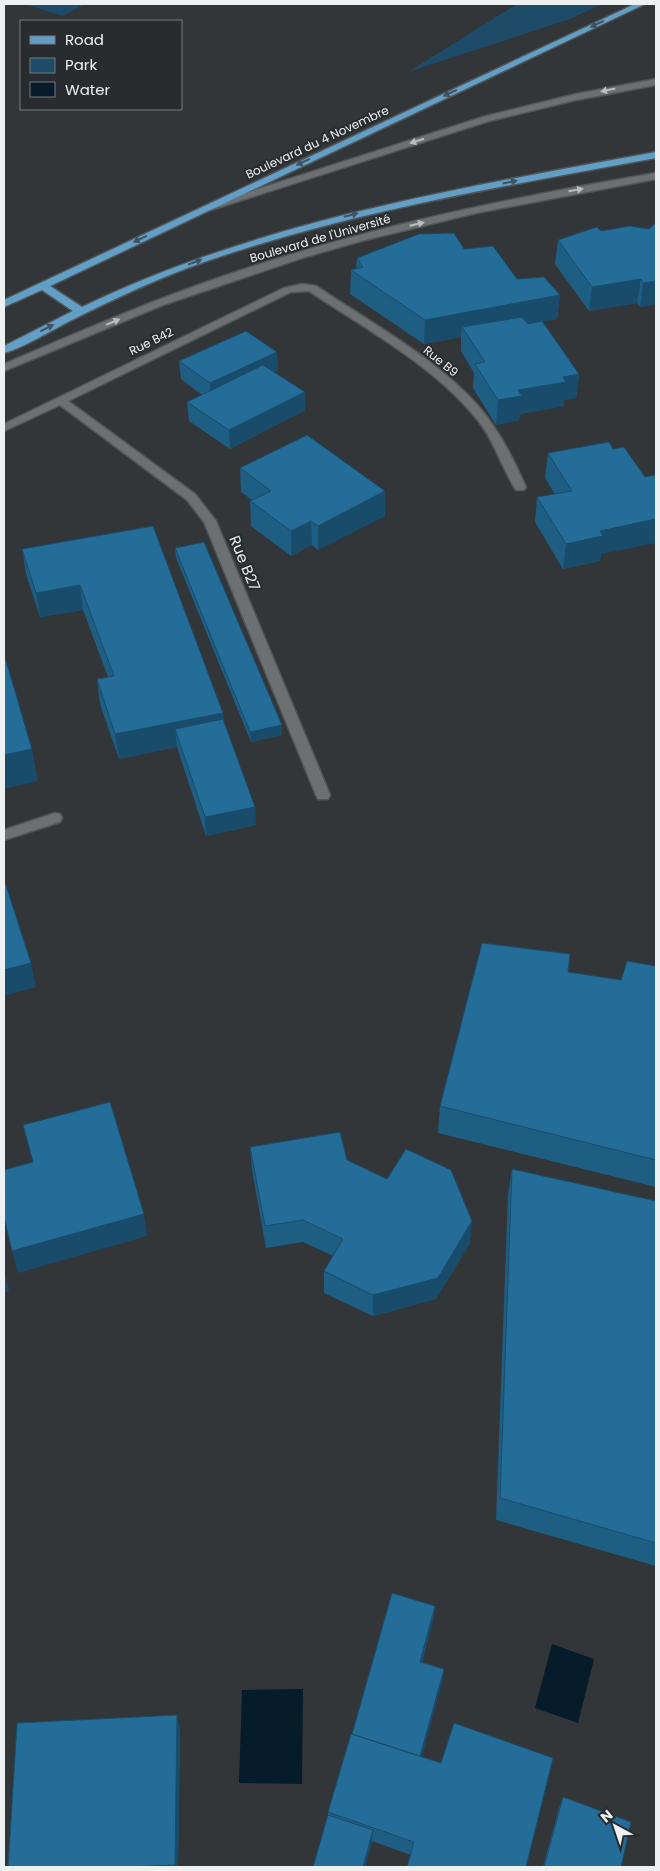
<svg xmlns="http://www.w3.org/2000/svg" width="660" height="1871" font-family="Poppins,sans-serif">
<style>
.green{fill:#1d4b68}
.water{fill:#061c2a}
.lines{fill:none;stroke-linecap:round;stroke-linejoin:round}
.street-casing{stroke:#515557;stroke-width:3}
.secondary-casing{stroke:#515557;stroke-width:3}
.primary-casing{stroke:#515557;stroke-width:3}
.street{fill:#6c7073;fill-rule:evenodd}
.secondary{fill:#6c7073;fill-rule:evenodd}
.primary{fill:#619fc6;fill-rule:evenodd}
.wall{fill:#1f5e83}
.shaded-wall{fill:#194c6a}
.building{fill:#246d98;stroke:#194c6a}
.oneway{fill:#3c5464}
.oneway2{fill:#babdbf}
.labels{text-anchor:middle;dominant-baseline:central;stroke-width:4;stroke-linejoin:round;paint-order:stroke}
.far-street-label{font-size:12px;fill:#eef1f2;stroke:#282c2f}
.street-label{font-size:15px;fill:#eef1f2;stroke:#282c2f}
</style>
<rect width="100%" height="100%" fill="#323639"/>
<g class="green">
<polygon points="24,4 85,4 62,16"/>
<polygon points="517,4 602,4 570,19 408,72"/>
</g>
<g class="water">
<polygon points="552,1644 594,1659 578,1723 535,1708"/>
<polygon points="303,1689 302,1784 239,1783 242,1690"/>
</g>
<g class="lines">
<defs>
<g id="street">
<path d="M 302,284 L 316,286 C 367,320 423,351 467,394 C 494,420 511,454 526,487 L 524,490 L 516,490 C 502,468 495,443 480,423 C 437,367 367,330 309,291 L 291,292 L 68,401 L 195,494 L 216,521 L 330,795 L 328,799 L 318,799 L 316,795 L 204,522 L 187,500 L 60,405 L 4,431 L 4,424 L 284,288 Z"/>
<polygon points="55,813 60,814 62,818 60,822 4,840 4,830"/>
</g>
<g id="secondary">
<polygon points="656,79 656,85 576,100 489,121 214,209 211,210 206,207 208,205 483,117 576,94"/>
<path d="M 656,173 L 656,179 L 476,213 L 361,241 L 302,258 L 163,305 L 4,371 L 4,364 C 81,331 157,298 236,272 C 373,226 514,197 656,173 Z"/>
</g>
<path id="primary" d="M 635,4 L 645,4 L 50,286 L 82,307 C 262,220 461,188 656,152 L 656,158 C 505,186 353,211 207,261 C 160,277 116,298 72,320 C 54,329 21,349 4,353 L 4,346 L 73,311 L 42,290 L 4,307 L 4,300 Z"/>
</defs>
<use href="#street" class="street-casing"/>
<use href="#secondary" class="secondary-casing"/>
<use href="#primary" class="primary-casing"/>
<use href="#street" class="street"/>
<use href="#secondary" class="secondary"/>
<use href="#primary" class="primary"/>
</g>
<g class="wall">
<polygon points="656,223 656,304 640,307 637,303 589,311 555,264 558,240 601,231 649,229"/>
<polygon points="464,249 517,279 560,295 557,319 542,321 579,374 576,398 564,400 564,406 520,414 519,420 496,425 473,388 474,373 461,351 461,337 424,344 350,294 351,270 356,269 357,258"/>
<polygon points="179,361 278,370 274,372 305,410 230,449 189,421 187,402 202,395 181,379"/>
<polygon points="609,442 600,561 563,569 535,522 537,497 555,494 545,478 548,453"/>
<polygon points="240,468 385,491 385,516 318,550 312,545 291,556 251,526 250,501 252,500 241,492"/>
<polygon points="153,526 223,719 256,825 206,836 177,747 119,759 100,704 97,679 108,677 83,610 40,617 26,574 22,549"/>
<polygon points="175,548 282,725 282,735 251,742 176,558"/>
<polygon points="656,966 656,1187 438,1133 440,1106 568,972 621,980"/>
<polygon points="250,1147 347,1160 470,1243 436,1299 373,1316 324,1293 324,1271 333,1256 303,1242 266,1248 252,1170"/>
<polygon points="512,1169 656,1201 656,1566 496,1520 508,1195"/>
<polygon points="435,1606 433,1620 422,1662 444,1669 442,1682 421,1757 441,1763 553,1758 411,1855 372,1841 365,1867 313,1867 328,1815 328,1812 352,1734"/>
<polygon points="177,1715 180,1730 178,1867 8,1867"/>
<polygon points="563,1797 621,1867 543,1867 559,1808"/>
</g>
<g class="shaded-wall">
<polygon points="641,279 637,303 589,311 592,287"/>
<polygon points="656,281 656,304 640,307 643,283"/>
<polygon points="560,295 557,319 468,336 462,327 461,337 424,344 425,320"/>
<polygon points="277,352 278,370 211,401 210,383"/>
<polygon points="579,374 576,398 564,400 564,406 520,414 519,420 496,425 498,400 518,390 563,377"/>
<polygon points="305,392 305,410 230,449 229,430"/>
<polygon points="385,491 385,516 318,550 318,526"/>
<polygon points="656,519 656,543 601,554 600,561 563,569 566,544 600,531"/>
<polygon points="311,521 312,545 291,556 291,531"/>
<polygon points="80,585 83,610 40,617 36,593"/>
<polygon points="223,713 225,738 175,729 177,747 119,759 115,734"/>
<polygon points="282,725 282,735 251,742 250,732"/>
<polygon points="32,749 38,781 4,789 4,755"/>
<polygon points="255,807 256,825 206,836 205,817"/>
<polygon points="31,963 36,987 4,996 4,970"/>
<polygon points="144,1214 147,1236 18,1273 12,1251"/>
<polygon points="472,1221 470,1243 436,1299 373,1316 373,1295"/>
<polygon points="4,1270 9,1291 4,1293"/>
<polygon points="435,1606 433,1620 418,1674 420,1662"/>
<polygon points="444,1669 442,1682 418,1771 419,1759"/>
<polygon points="177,1715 180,1730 178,1867 175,1867 175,1865"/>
<polygon points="373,1830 372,1840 365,1867 363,1867"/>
</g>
<g class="building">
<polygon points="656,223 656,281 643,283 641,279 592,287 558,240 597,227 601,231 630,226 649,229"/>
<polygon points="454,233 464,249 493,246 517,279 544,277 560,295 425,320 351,270 363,267 357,258 419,234"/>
<polygon points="522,317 528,324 542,321 579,374 563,377 566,382 518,390 522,396 498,400 475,364 485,362 462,327"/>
<polygon points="246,331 277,352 210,383 179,361"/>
<polygon points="263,365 305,392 229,430 187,402"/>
<polygon points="307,435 385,491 318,526 311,521 291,531 250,501 271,491 240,468"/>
<polygon points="609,442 613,449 624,447 645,477 655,475 656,476 656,519 600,531 603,536 566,544 537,497 572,491 548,453"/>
<polygon points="153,526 223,713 115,734 97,679 114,676 80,585 36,593 22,549"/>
<polygon points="204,542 282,725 250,732 175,548"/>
<polygon points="4,654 32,749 4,755"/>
<polygon points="223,719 255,807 205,817 175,729"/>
<polygon points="4,879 31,963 4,970"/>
<polygon points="482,943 570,954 568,972 621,980 627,961 656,966 656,1160 440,1106"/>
<polygon points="110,1102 144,1214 12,1251 4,1217 4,1170 33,1162 23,1125"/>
<polygon points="340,1132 347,1160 387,1179 406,1149 451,1170 472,1221 438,1278 373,1295 324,1271 343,1239 303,1220 265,1226 250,1147"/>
<polygon points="512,1169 656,1201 656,1543 500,1498"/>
<polygon points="392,1593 435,1606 420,1662 444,1669 420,1756 352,1734"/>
<polygon points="177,1715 175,1865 129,1867 8,1867 17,1723"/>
<polygon points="454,1723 553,1758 526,1867 407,1867 414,1842 328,1812 351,1734 441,1763"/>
<polygon points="563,1797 631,1822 621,1867 544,1867"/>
<polygon points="328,1815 373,1830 363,1867 313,1867"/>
</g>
<defs><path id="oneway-solid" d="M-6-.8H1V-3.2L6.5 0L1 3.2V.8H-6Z" transform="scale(1.25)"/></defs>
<g class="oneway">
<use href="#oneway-solid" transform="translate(597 24) rotate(155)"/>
<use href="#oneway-solid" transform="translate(450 93) rotate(155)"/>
<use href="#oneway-solid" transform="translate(303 162) rotate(155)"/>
<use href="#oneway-solid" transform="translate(510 182) rotate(-11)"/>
<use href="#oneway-solid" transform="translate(351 215) rotate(-14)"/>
<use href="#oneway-solid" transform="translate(140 239) rotate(155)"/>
<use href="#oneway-solid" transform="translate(195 262) rotate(-21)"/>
<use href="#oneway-solid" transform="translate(47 328) rotate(-27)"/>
</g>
<g class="oneway2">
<use href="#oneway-solid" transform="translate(608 90) rotate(168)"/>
<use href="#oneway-solid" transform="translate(417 141) rotate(162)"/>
<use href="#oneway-solid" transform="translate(576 190) rotate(-10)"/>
<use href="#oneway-solid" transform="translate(417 224) rotate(-13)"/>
<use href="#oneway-solid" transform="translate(113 322) rotate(-23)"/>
</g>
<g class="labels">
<g class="far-street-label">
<text transform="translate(317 142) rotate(-25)">Boulevard du 4 Novembre</text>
<text transform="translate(320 238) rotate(-16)">Boulevard de l'Université</text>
<text transform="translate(151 341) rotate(-26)">Rue B42</text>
<text transform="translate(441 361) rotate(39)">Rue B9</text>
</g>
<g class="street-label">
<text transform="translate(245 563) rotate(68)">Rue B27</text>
</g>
</g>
<rect width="660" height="1871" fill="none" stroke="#eef1f2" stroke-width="10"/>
<rect x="20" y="20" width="162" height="90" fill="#282c2f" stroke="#777b7d"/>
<rect x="30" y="36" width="25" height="8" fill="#619fc6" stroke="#777b7d"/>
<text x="65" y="45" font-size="15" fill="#eef1f2">Road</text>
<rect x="30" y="58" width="25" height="15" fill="#1d4b68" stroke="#777b7d"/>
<text x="65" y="70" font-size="15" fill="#eef1f2">Park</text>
<rect x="30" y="82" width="25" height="15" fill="#061c2a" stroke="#777b7d"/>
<text x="65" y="95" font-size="15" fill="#eef1f2">Water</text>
<g transform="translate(615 1826) rotate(320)" stroke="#282c2f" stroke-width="4" paint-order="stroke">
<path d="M0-4L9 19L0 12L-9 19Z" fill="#eef1f2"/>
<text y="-8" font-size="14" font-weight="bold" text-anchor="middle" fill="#eef1f2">N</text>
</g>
</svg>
